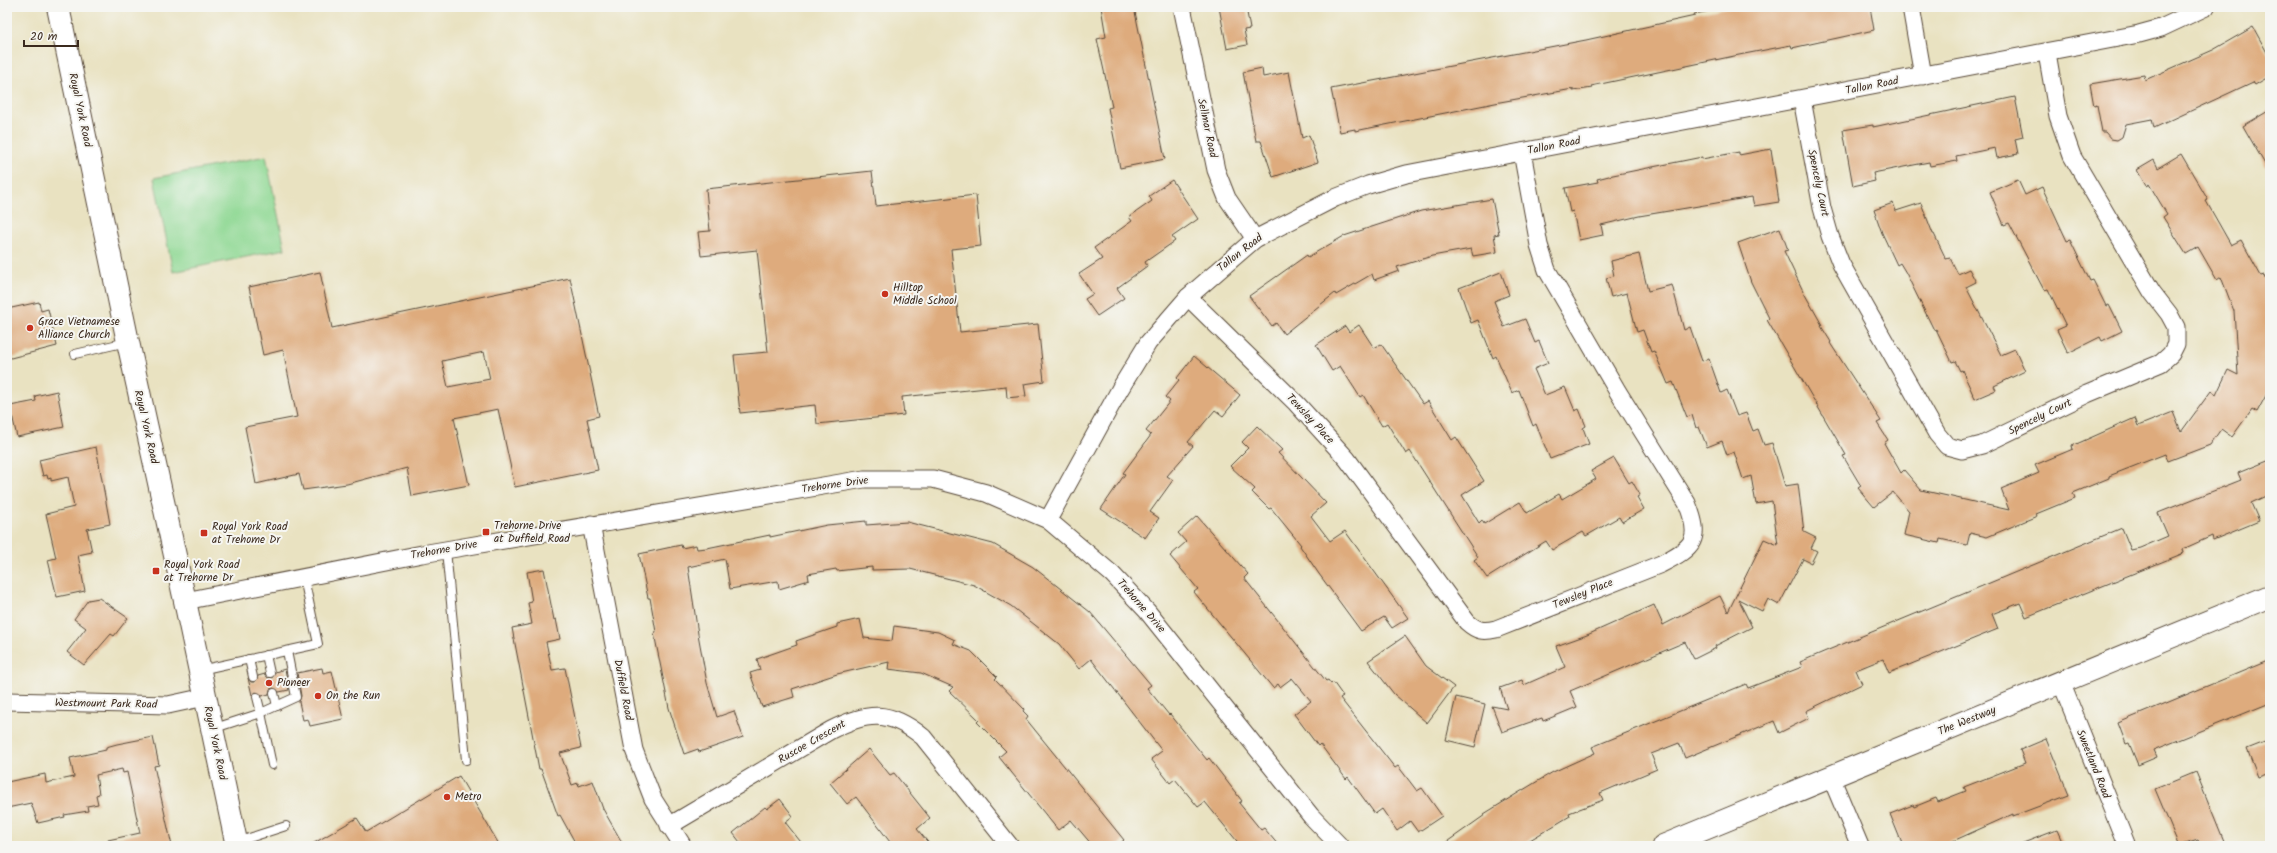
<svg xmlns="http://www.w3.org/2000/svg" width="2277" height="853" font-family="Kalam,sans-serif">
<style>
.green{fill:#8ed893;stroke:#648158}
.building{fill:#deab7d;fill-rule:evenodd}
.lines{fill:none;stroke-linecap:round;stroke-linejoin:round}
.service-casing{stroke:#554636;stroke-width:10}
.minor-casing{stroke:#554636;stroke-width:19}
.secondary-casing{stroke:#554636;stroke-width:24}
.service{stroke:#fff;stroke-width:8}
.minor{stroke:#fff;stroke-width:17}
.secondary{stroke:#fff;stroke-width:22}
.poi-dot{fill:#c8321e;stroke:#f6f6f2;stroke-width:1.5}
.labels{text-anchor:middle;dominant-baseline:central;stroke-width:4;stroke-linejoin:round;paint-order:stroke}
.street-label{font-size:11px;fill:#3b2a1e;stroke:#f6f6f2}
.poi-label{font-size:11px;fill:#3b2a1e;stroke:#f6f6f2;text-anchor:start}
</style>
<rect width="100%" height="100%" fill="#f6f6f2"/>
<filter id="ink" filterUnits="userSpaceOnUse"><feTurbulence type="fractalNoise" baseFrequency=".025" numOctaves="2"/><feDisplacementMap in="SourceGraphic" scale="8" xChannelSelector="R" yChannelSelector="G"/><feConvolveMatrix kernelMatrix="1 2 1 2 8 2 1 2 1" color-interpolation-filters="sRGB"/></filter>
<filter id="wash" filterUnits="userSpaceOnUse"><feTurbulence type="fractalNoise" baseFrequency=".012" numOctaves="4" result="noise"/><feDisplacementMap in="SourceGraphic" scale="16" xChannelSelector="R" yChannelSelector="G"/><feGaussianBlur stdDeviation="0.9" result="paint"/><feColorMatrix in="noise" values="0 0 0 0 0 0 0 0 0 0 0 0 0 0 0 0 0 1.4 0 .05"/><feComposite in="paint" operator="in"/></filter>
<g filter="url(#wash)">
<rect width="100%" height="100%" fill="#e9e2c1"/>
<polygon class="green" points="266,156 285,249 173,272 154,178"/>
<g id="blocks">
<g class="building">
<polygon points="1101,7 1134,7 1165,159 1120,168 1108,108 1112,107 1097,39 1106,37"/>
<polygon points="1219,7 1246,7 1250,29 1244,30 1247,45 1227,49"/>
<polygon points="1731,7 1870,7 1874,30 1792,48 1791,45 1739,55 1591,86 1592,88 1573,91 1573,89 1500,102 1355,131 1355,129 1340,132 1331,89 1586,40 1695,16 1694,14"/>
<polygon points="2253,27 2270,58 2270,76 2255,85 2253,82 2154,128 2152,119 2126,124 2122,137 2117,140 2111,139 2105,132 2102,132 2097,105 2094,106 2090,84 2144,75 2145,80 2213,50"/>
<polygon points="1262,68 1263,77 1289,72 1302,138 1309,135 1318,162 1273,177 1261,141 1256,141 1243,72"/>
<polygon points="2015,97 2023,137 2015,139 2018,154 1997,158 1995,148 1956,156 1957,161 1930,166 1929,162 1873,173 1875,181 1853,186 1843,130 1873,125 1873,127"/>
<polygon points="2270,110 2270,173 2243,126"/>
<polygon points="1771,149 1779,202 1754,206 1752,197 1639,216 1601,225 1603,235 1579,240 1573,211 1570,212 1565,188 1598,182 1597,179 1613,175 1702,157 1702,159 1739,152 1739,155"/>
<polygon points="2181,154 2208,200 2206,201 2231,245 2241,240 2261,276 2264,275 2270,291 2270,388 2257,412 2252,409 2232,437 2221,429 2210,445 2168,461 2165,454 2109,476 2109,478 2073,493 2075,498 2036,514 2037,516 1987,537 1970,533 1967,545 1940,539 1939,543 1904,535 1909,511 1893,492 1874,507 1858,488 1861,486 1843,456 1846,455 1767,320 1769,318 1751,282 1738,243 1780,228 1788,250 1784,251 1804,293 1822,325 1821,326 1831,342 1830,343 1881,421 1877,423 1888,440 1884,443 1901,473 1904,470 1921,490 2009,510 2001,489 2039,473 2035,465 2073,449 2072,446 2135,418 2138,426 2173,412 2181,432 2211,391 2216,395 2228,370 2238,375 2234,311 2221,277 2217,280 2198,247 2186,254 2163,217 2167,214 2149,184 2146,186 2137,170 2154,160 2158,168"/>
<polygon points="872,171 876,206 976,195 981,246 951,249 960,332 1038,324 1044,381 1024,384 1026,396 1007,398 1006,386 902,397 904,415 817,424 815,405 740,413 734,355 768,352 757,250 701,256 698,232 710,231 706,189"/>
<polygon points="1172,180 1198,219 1172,237 1175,241 1145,262 1147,266 1117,288 1124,298 1097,316 1085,299 1093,294 1079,274 1102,259 1094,248 1132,221 1129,217 1152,201 1149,196"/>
<polygon points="2018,180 2025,195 2042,187 2067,241 2070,240 2090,281 2093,280 2106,306 2109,305 2122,331 2102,341 2100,337 2068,353 2057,330 2066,326 2048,289 2044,290 2009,223 2004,225 1990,192"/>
<polygon points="1492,199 1499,234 1494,235 1497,252 1473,256 1471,249 1432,256 1397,267 1399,271 1374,280 1372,274 1336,295 1335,293 1284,334 1276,323 1272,326 1249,296 1307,255 1308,257 1344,236 1421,211"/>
<polygon points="1893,203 1896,211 1921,203 1933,234 1934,234 1946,259 1950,258 1958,274 1969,269 1976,282 1966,287 2001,355 2015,349 2025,371 1994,386 1996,390 1975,399 1962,370 1960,371 1955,361 1952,362 1936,329 1934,330 1906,273 1900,263 1897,265 1882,233 1874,210"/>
<polygon points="1639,254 1648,291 1672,285 1684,330 1690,327 1702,361 1709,359 1721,393 1727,390 1737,416 1746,413 1753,431 1758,429 1764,445 1772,443 1785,486 1798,484 1804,532 1816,538 1811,548 1817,551 1811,563 1803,559 1779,605 1768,599 1762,611 1738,599 1752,627 1715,646 1716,648 1694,659 1685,642 1570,691 1577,707 1543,721 1542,718 1502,732 1492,706 1507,709 1500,688 1522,680 1524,685 1565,667 1556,646 1587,635 1654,605 1663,625 1720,596 1728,612 1764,539 1778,545 1772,501 1756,504 1751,476 1743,479 1734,452 1727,455 1722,441 1707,447 1699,427 1696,428 1692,415 1687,417 1673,382 1668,384 1654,351 1651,352 1643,330 1637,332 1627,293 1611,297 1606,278 1614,276 1611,261"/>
<path d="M 320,272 L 332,328 L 570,278 L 599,416 L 587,419 L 598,470 L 515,487 L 498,409 L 454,418 L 469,485 L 412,496 L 407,468 L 347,484 L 303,490 L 299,474 L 256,484 L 245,427 L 297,417 L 283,350 L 263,355 L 249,287 ZM 484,352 L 490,379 L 448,387 L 442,361 Z"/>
<polygon points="1501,272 1509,295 1494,301 1504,327 1525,319 1535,343 1539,341 1548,363 1534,369 1545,395 1565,387 1575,411 1579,409 1586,426 1583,428 1589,444 1550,459 1536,424 1533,426 1519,390 1512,393 1496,356 1493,358 1478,320 1471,323 1459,288"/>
<polygon points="39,302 41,311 48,309 57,346 7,359 7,309"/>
<polygon points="1359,325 1374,348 1381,344 1423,404 1428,401 1452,440 1456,437 1484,481 1462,495 1479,523 1482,520 1484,524 1520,502 1527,513 1559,494 1562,499 1596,479 1591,471 1614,458 1629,483 1632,481 1640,495 1637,497 1644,509 1622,522 1619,517 1586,536 1583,532 1552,550 1546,541 1487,578 1474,560 1478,557 1410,451 1406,454 1387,423 1382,426 1363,395 1360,397 1340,366 1332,371 1316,345 1345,326 1349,332"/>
<polygon points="1194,356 1240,395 1223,416 1215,410 1188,442 1193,446 1167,476 1173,480 1150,512 1159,518 1145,538 1101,509 1125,474 1123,473 1151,435 1146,431 1170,401 1165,397 1179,380 1177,378"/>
<polygon points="57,391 64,427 17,437 10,406 36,401 35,396"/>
<polygon points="1257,426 1282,450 1278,453 1326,503 1311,516 1330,541 1345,531 1408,618 1392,628 1384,617 1361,631 1319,574 1300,546 1301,545 1271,508 1269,509 1252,492 1255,489 1230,466 1248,448 1242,442"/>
<polygon points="96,447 110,524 87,529 92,552 78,555 85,591 57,597 48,560 56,558 46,514 74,507 68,477 51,481 51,478 48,479 47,475 43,476 39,460"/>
<polygon points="2270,460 2270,494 2251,503 2259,521 2213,540 2212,536 2183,549 2184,553 2026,617 2020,603 1992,614 1998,629 1889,673 1883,659 1856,670 1862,684 1806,711 1809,718 1779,733 1774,721 1685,758 1679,743 1651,754 1657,769 1600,793 1603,800 1569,813 1570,816 1520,846 1441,846 1485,815 1484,814 1518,793 1553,772 1595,753 1592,747 1746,684 1748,688 1802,667 1800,662 1826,651 2122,528 2131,550 2140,548 2168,536 2158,513 2241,480 2238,473"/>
<polygon points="1197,516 1248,574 1244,578 1326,681 1328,680 1331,684 1333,682 1343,696 1340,698 1395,768 1398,766 1417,791 1422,788 1442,816 1418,832 1410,821 1397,831 1382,809 1375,814 1348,777 1346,779 1320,744 1318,746 1294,714 1311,701 1292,678 1280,687 1278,684 1273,688 1194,592 1198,589 1170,556 1186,542 1178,533"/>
<polygon points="866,521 866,525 907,522 993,544 1033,567 1090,612 1151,685 1147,688 1169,715 1170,714 1207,760 1209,758 1242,801 1239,803 1261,830 1264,828 1279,846 1241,846 1205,802 1198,807 1175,779 1170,783 1151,759 1162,751 1091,659 1079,669 1059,644 1011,606 974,585 910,569 872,570 872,567 837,571 836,569 808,574 809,580 779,589 778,581 730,589 725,559 688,567 698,634 707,683 717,717 734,711 743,737 699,752 698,749 684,754 669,708 654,633 656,632 650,598 648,598 639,554 681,545 682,548 696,545 697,549 707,548 770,535 770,537 827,525"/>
<polygon points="544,569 554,620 556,619 560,639 546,642 552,670 565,668 581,748 560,753 572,785 578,783 579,786 593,781 603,809 624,846 577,846 560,815 558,816 541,769 539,769 512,628 532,624 528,603 532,602 527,572"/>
<polygon points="99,598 128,618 114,636 111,634 84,665 67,652 86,628 74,619 88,600"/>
<polygon points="860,619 864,638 892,641 894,626 938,632 955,640 953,644 971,651 997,677 995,679 1024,709 1023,711 1028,716 1026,719 1124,840 1117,846 1093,846 1071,820 1058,830 999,757 1006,751 977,722 979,720 949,691 953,687 921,673 888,669 889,662 837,674 792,689 794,697 762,707 750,673 760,670 757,659 797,645 796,641 837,627 837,624"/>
<polygon points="1405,636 1426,666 1454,687 1427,723 1394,694 1368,661"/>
<polygon points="2270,660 2270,703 2154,750 2157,757 2138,765 2129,743 2126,744 2118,723"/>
<polygon points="322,668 323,673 332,671 343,719 310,726 308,719 303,720 299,702 301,696 297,673"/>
<polygon points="285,669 289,690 279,692 273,688 270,689 269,694 262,696 256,692 252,695 248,678 251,682 255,682 258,676 265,674 268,678 272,678 275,672"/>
<polygon points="1456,697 1485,704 1475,747 1446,740"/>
<polygon points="153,737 159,765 154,766 172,846 108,846 108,840 140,833 127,772 123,773 122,769 96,775 99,794 96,795 98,804 87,806 88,811 64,815 65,817 38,823 31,803 7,808 7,782 45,774 46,783 74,777 70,758 106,750 106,747 117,744"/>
<polygon points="2046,739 2069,795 2013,816 2013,814 1942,846 1903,846 1890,814 1913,805 1914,807 1936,798 1938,802 1966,791 1964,787 2025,763 2020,750"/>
<polygon points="2270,740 2270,773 2258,777 2247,749"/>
<polygon points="869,749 890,775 894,773 930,818 917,829 931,846 893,846 856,797 847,804 830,783"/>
<polygon points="2196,772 2224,841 2213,846 2201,846 2198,840 2179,846 2155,789"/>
<polygon points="459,776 500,846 309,846 357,818 366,832"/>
<polygon points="780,799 793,816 785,822 804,846 743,846 733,833 765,807 767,809"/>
<polygon points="2057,830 2064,846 2018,846 2018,845"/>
</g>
</g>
</g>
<g filter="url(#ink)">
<use href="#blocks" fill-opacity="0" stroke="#554636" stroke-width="1"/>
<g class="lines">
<defs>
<g id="service">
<polyline points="75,354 127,342"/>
<polyline points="446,550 466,760"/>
<polyline points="266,655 270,673"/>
<polyline points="249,659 253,677"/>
<polyline points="200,670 318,644 304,578"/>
<polyline points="274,693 277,706"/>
<polyline points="257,697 261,713 296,697 287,651"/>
<polyline points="212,729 261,713 272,765"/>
<polyline points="237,842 286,826"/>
</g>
<g id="minor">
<polyline points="1182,7 1216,170 1227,198 1255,239"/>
<polyline points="1911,7 1923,76"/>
<polyline points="1802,99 1822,208 1830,236 1841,264 1937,434 1947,446 1962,450 1982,445 2087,394 2161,363 2171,354 2176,344 2176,327 2169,314 2152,292 2072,156 2058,116 2047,53"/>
<path d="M 1188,297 L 1296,403 L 1347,459 L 1467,622 C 1477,631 1483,632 1496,629 L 1661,564 C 1694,547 1702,540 1687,503 L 1618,392 L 1547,270 L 1539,245 L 1522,152"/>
<polyline points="1048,520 1120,389 1148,343 1188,297 1255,239 1335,198 1368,185 1406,174 2139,34 2161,28 2206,7"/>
<polyline points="591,524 634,750 653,799 683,846"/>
<polyline points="185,601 422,554 864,479 933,479 986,493 1048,520 1112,574 1147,611 1311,816 1340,846"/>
<polyline points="2061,682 2127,846"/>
<polyline points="7,701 168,705 205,697"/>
<polyline points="1831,777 1860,846"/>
<path d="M 669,826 L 831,730 C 868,711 890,710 923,737 L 1010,846"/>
</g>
<g id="secondary">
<polyline points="58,7 128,342 185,601 237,846"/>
<polyline points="1663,846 2270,596"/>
</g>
</defs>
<use href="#service" class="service-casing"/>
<use href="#minor" class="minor-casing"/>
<use href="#secondary" class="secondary-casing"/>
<use href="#service" class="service"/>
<use href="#minor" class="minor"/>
<use href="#secondary" class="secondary"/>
</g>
</g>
<g class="poi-dot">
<circle cx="885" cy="294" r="4"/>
<circle cx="30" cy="328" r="4"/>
<rect x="482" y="528" width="8" height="8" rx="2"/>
<rect x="200" y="529" width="8" height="8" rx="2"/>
<rect x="152" y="567" width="8" height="8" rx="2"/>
<circle cx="269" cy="683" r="4"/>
<circle cx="318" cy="696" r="4"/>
<circle cx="447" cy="797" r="4"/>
</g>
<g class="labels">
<g class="street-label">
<text transform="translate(1872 86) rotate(-11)">Tallon Road</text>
<text transform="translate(80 110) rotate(78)">Royal York Road</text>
<text transform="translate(1207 128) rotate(78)">Sellmar Road</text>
<text transform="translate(1554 146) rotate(-11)">Tallon Road</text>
<text transform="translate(1818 183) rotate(78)">Spencely Court</text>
<text transform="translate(1240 253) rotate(-38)">Tallon Road</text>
<text transform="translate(2040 417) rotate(-26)">Spencely Court</text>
<text transform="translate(1310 419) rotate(47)">Tewsley Place</text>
<text transform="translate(146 427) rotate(77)">Royal York Road</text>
<text transform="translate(835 485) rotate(-8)">Trehorne Drive</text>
<text transform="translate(444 550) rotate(-10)">Trehorne Drive</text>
<text transform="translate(1583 594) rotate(-22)">Tewsley Place</text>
<text transform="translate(1141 606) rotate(49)">Trehorne Drive</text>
<text transform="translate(623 690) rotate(79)">Duffield Road</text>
<text transform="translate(106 704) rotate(1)">Westmount Park Road</text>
<text transform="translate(1967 721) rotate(-22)">The Westway</text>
<text transform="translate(812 742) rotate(-30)">Ruscoe Crescent</text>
<text transform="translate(215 743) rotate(78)">Royal York Road</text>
<text transform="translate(2093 764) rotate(68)">Sweetland Road</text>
</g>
<g class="poi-label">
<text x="893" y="288">Hilltop<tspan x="893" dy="13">Middle School</tspan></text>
<text x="38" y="322">Grace Vietnamese<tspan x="38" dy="13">Alliance Church</tspan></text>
<text x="494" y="526">Trehorne Drive<tspan x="494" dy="13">at Duffield Road</tspan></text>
<text x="212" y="527">Royal York Road<tspan x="212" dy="13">at Trehome Dr</tspan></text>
<text x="164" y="565">Royal York Road<tspan x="164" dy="13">at Trehorne Dr</tspan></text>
<text x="277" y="683">Pioneer</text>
<text x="326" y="696">On the Run</text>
<text x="455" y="797">Metro</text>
</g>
</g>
<rect width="2277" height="853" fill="none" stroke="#f6f6f2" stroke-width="24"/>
<path d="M24 40v6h54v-6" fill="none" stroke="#3b2a1e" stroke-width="2"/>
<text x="30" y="40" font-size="12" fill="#3b2a1e" stroke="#f6f6f2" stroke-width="3" paint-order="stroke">20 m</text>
</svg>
